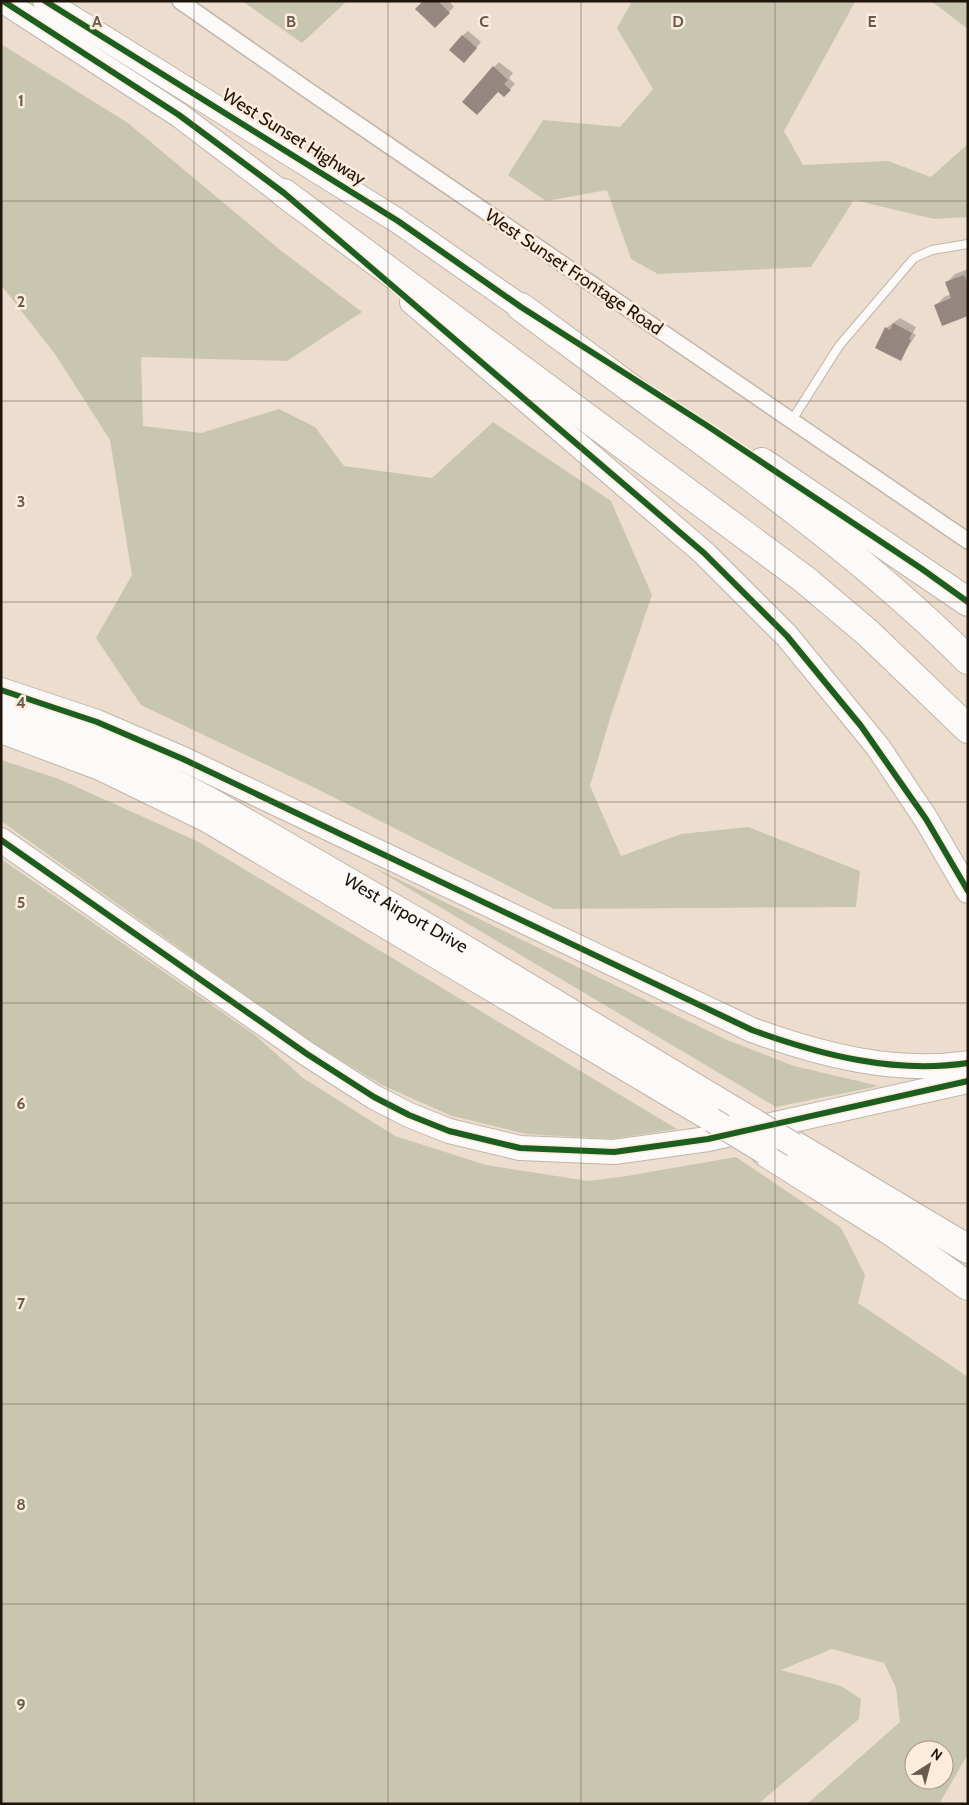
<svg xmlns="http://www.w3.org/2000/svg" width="969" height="1805" font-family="Cabin,sans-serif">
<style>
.green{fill:#c9c6b0;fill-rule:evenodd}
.shadow{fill:#0003}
.building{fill:#958780}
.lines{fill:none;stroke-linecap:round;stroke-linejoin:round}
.service-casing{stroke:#c1b5a9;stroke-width:10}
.minor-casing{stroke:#c1b5a9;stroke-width:18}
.primary-casing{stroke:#c1b5a9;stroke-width:26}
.motorway-casing{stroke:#c1b5a9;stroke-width:30}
.service{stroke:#fcfaf8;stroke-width:8}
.minor{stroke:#fcfaf8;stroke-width:15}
.primary{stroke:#fcfaf8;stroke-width:24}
.motorway{stroke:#fcfaf8;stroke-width:28}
.primary-bridge-casing{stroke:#c1b5a9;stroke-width:26;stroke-linecap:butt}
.primary-bridge{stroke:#fcfaf8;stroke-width:24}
.cycleway-casing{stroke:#fdecdc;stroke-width:9}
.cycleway{stroke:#1b5e20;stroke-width:6}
.grid{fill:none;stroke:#675b4f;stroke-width:1;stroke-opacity:0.55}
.labels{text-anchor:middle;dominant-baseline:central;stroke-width:5;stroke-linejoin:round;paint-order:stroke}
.street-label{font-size:18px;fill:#1f150b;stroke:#fdecdc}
.grid-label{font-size:16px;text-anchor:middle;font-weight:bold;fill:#675b4f;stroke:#fdecdc;stroke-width:5;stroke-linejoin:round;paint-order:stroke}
</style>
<rect width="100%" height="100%" fill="#ecddce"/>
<g class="green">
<polygon points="242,1 347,1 302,43"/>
<polygon points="632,1 853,1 855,2 784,131 803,165 888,161 931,177 968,144 968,217 934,219 854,200 811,267 658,274 631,259 607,190 546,201 508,175 543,120 620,127 653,89 617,28"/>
<polygon points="931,1 968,1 968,29"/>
<polygon points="1,44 128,123 279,249 362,312 287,361 141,357 143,426 201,433 279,409 315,427 344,466 432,478 493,422 611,501 652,595 611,715 590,786 621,856 681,834 748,827 860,871 856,907 554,909 319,790 141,705 96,638 132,575 110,440 55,354 1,285"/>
<polygon points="1,760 59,779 199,842 677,1129 611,1139 526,1134 452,1116 382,1085 311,1042 1,821"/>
<path d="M 1,859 L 255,1035 L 303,1078 L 395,1136 L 486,1165 L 588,1181 L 627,1176 L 736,1157 L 841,1228 L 865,1275 L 858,1303 L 968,1377 L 968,1754 L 939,1804 L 807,1804 L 900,1722 L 896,1688 L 884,1663 L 832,1649 L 781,1670 L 841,1686 L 861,1699 L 859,1719 L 758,1804 L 1,1804 ZM 914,1750 L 944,1750 L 944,1780 L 914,1780 Z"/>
<polygon points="371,866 727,1040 794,1066 879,1086 776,1107"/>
</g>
<g class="shadow">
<polygon points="425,1 449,1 454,7 435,26"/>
<polygon points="468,31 481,42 470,56 462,36"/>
<polygon points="499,62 513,73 509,78 515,84 509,90 498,90 494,67"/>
<polygon points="968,269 968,315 935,306 944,297 951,294 946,283 955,274"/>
<polygon points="900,318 916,327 913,333 916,335 900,359 886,328"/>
</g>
<g class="building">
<polygon points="423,1 438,1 450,13 435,28 415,9"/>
<polygon points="462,35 477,48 464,63 449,50"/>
<polygon points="493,66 508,80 504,84 511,90 504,97 498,92 477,115 462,102"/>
<polygon points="964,275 968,284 968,316 942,326 934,305 951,298 945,282"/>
<polygon points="893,323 912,333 909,339 911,340 901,361 875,348 885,327 890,330"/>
</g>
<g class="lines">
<defs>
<polyline id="service" points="792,420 839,346 914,258 932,250 968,244"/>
<polyline id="minor" points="180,1 309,91 968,541"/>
<g id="primary">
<polyline points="3,1 179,115 299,206"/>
<polyline points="45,1 398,221 521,307"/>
<polyline points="412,302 704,553 787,636 878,747 926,819 968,891"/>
<path d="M 1,690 L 97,722 L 183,759 L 752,1030 C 821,1055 894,1074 968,1063"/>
<path id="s1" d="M 1,710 C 73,734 141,763 207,798 L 466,948 L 741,1113"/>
<polyline points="1,731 100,768 207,820 712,1120"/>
<polyline points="1,840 307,1054 374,1097 409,1115 449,1131 520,1148 614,1152 708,1139 968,1081"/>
</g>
<g id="motorway">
<polyline points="284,193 804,579 868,633 968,729"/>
<path d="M 521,307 C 579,350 638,394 697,437 C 792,507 885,577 968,660"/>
<polyline points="762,462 968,602"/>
<polyline points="794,1145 968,1249"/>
<polyline points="765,1152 895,1234 968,1286"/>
</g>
</defs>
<use href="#service" class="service-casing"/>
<use href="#minor" class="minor-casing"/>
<use href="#primary" class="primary-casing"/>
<use href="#motorway" class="motorway-casing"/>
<use href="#service" class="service"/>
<use href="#minor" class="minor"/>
<use href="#primary" class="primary"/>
<use href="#motorway" class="motorway"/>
<defs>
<g id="primary-bridge">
<polyline points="741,1113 794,1145"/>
<polyline points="712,1120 765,1152"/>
</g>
</defs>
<use href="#primary-bridge" class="primary-bridge-casing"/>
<use href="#primary-bridge" class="primary-bridge"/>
<defs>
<g id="cycleway">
<polyline points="3,1 179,115 284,193 704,553 787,636 861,726 926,819 968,891"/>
<polyline points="45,1 398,221 521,307 706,425 922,569 968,602"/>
<path d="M 1,690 L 97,722 L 183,759 L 752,1030 C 821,1055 894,1074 968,1063"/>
<polyline points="1,840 307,1054 374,1097 409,1115 449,1131 520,1148 614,1152 708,1139 968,1081"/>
</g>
</defs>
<use href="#cycleway" class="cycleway-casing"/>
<use href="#cycleway" class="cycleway"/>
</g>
<path class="grid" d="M 194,1 L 194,1804M 388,1 L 388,1804M 581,1 L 581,1804M 775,1 L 775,1804M 1,201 L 968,201M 1,401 L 968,401M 1,602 L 968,602M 1,802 L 968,802M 1,1003 L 968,1003M 1,1203 L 968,1203M 1,1404 L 968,1404M 1,1604 L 968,1604"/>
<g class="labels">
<g class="street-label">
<text transform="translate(294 137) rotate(32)">West Sunset Highway</text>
<text transform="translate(574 272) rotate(34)">West Sunset Frontage Road</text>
<text stroke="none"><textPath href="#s1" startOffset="454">West Airport Drive</textPath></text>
</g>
</g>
<g class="grid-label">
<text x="97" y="27">A</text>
<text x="291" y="27">B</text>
<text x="484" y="27">C</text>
<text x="678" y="27">D</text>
<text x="872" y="27">E</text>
<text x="21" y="106">1</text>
<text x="21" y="307">2</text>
<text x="21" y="507">3</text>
<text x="21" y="708">4</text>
<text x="21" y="908">5</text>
<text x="21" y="1109">6</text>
<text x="21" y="1309">7</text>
<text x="21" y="1510">8</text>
<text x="21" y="1710">9</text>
</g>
<rect width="969" height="1805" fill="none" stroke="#1f150b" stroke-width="5"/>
<g transform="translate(929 1765) rotate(36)"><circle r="24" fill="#fdecdc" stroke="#a49688"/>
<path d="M0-4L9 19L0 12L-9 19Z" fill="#675b4f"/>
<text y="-8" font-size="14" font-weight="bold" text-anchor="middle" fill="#1f150b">N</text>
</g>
</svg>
